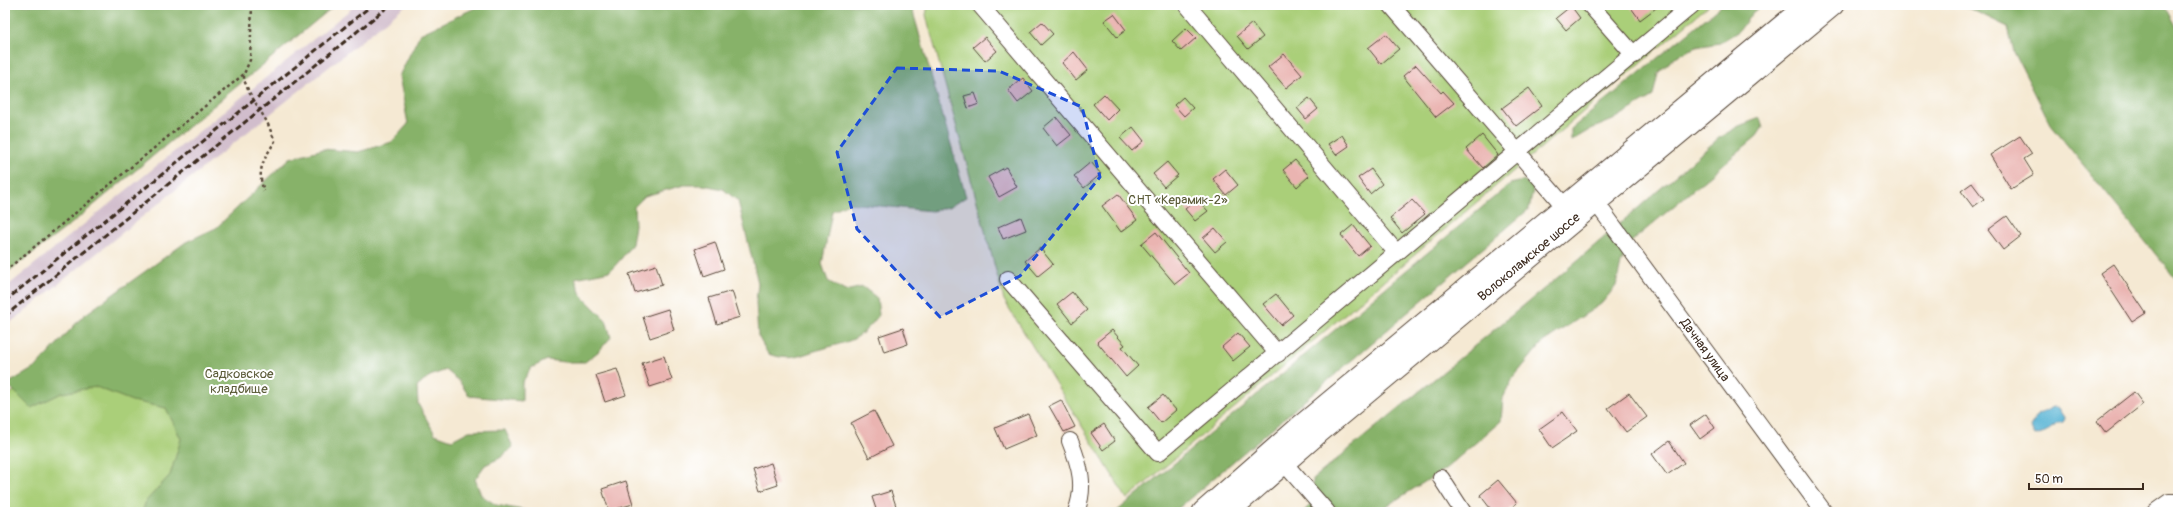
<svg xmlns="http://www.w3.org/2000/svg" width="2183" height="517" font-family="Pangolin,sans-serif">
<style>
.industrial{fill:#d1bdcc}
.green{fill:#aacf79;stroke:#727c4c}
.forest{fill:#87b269;stroke:#616e44}
.water{fill:#56b3d4;stroke:#486e79}
.building{fill:#eab4b1}
.lines{fill:none;stroke-linecap:round;stroke-linejoin:round}
.minor-casing{stroke:#574739;stroke-width:18}
.major-casing{stroke:#574739;stroke-width:23}
.path{stroke:#574739;stroke-width:2.5;stroke-dasharray:3 3;stroke-linecap:butt}
.minor{stroke:#fff;stroke-width:16}
.major{stroke:#fff;stroke-width:21}
.rail{stroke:#3b2a1e;stroke-width:3;stroke-dasharray:6 3;stroke-linecap:butt}
.marked{fill:#1d4ed8;fill-opacity:0.2;stroke:#1d4ed8;stroke-width:3;stroke-dasharray:8 5;stroke-linejoin:round}
.labels{text-anchor:middle;dominant-baseline:central;stroke-width:4;stroke-linejoin:round;paint-order:stroke}
.park-label{font-size:13px;fill:#5c5c39;stroke:#fff}
.street-label{font-size:13px;fill:#3b2a1e;stroke:#fff}
</style>
<rect width="100%" height="100%" fill="#fff"/>
<filter id="ink" filterUnits="userSpaceOnUse"><feTurbulence type="fractalNoise" baseFrequency=".025" numOctaves="2"/><feDisplacementMap in="SourceGraphic" scale="8" xChannelSelector="R" yChannelSelector="G"/><feConvolveMatrix kernelMatrix="1 2 1 2 8 2 1 2 1" color-interpolation-filters="sRGB"/></filter>
<filter id="wash" filterUnits="userSpaceOnUse"><feTurbulence type="fractalNoise" baseFrequency=".012" numOctaves="4" result="noise"/><feDisplacementMap in="SourceGraphic" scale="16" xChannelSelector="R" yChannelSelector="G"/><feGaussianBlur stdDeviation="0.9" result="paint"/><feColorMatrix in="noise" values="0 0 0 0 0 0 0 0 0 0 0 0 0 0 0 0 0 1.4 0 .05"/><feComposite in="paint" operator="in"/></filter>
<g filter="url(#wash)">
<rect width="100%" height="100%" fill="#f5e9d3"/>
<polygon class="industrial" points="356,5 406,5 5,327 5,288"/>
<g class="green">
<polygon points="928,5 1709,5 1127,499 1004,300 926,15"/>
<polygon points="265,195 420,512 5,512 5,398"/>
</g>
<g class="forest">
<polygon points="5,5 335,5 71,224 5,274"/>
<path d="M 481,5 L 911,5 L 966,197 L 949,207 L 932,211 L 848,203 L 832,211 L 822,264 L 828,281 L 845,291 L 863,287 L 877,298 L 879,315 C 858,342 852,340 822,349 C 798,355 794,362 768,354 L 758,336 L 756,302 L 758,283 L 738,201 L 723,189 L 703,185 L 684,185 L 645,196 L 634,207 L 635,225 L 632,244 L 621,259 L 610,271 L 575,278 L 581,295 L 606,320 L 611,337 L 599,351 L 585,362 L 564,362 L 547,360 L 531,368 L 522,383 L 522,401 L 469,396 L 459,381 L 446,370 L 430,376 L 417,387 L 418,404 L 435,434 L 452,440 L 469,431 L 505,430 L 513,447 L 500,458 L 485,465 L 475,479 L 481,495 L 496,505 L 534,512 L 142,512 L 146,501 L 170,475 L 181,439 L 166,408 L 132,401 L 96,387 L 62,393 L 31,408 L 7,384 L 36,367 L 83,316 L 186,242 L 216,228 L 290,158 L 323,149 L 358,152 L 392,142 L 408,124 L 399,76 L 420,34 Z"/>
<polygon points="1722,5 1763,5 1753,12 1739,31 1719,43 1696,47 1675,57 1658,73 1653,96 1613,120 1591,129 1571,141 1571,129"/>
<polygon points="1962,5 2164,5 2178,30 2178,282 2051,125 2014,52 2008,27"/>
<polygon points="1760,118 1763,127 1757,136 1631,242 1621,263 1616,286 1601,304 1543,342 1513,378 1503,398 1501,421 1445,469 1377,512 1303,512 1313,502 1313,479 1557,278 1720,137 1739,126"/>
<polygon points="1523,181 1534,186 1529,209 1174,512 1116,512 1510,184"/>
</g>
<path class="water" d="M 2053,407 L 2058,408 L 2065,419 L 2063,422 C 2052,425 2046,435 2035,436 L 2030,427 L 2038,415 Z"/>
<g id="blocks">
<g class="building">
<polygon points="1629,5 1660,5 1640,20"/>
<polygon points="1571,6 1580,18 1566,30 1556,18"/>
<polygon points="1114,14 1126,30 1117,37 1104,21"/>
<polygon points="1042,22 1053,34 1041,45 1030,32"/>
<polygon points="1252,23 1263,37 1248,49 1237,36"/>
<polygon points="1186,28 1196,38 1181,51 1172,41"/>
<polygon points="1386,34 1399,49 1381,64 1368,48"/>
<polygon points="985,37 997,51 985,61 973,47"/>
<polygon points="1074,52 1088,70 1076,80 1062,63"/>
<polygon points="1284,54 1302,75 1286,88 1268,67"/>
<polygon points="1416,65 1441,93 1443,91 1454,103 1436,117 1403,76"/>
<polygon points="1023,78 1033,91 1018,103 1008,90"/>
<polygon points="1529,88 1542,106 1516,126 1502,108"/>
<polygon points="975,93 979,104 968,108 964,96"/>
<polygon points="1104,94 1118,109 1107,120 1093,104"/>
<polygon points="1183,97 1193,108 1184,116 1174,105"/>
<polygon points="1309,98 1318,109 1306,119 1297,108"/>
<polygon points="1056,117 1071,135 1057,146 1043,128"/>
<polygon points="1133,127 1144,141 1132,151 1120,138"/>
<polygon points="1342,135 1349,146 1336,155 1328,144"/>
<polygon points="1482,135 1498,155 1483,168 1466,149"/>
<polygon points="2020,136 2032,154 2024,159 2034,175 2011,189 1990,155"/>
<polygon points="1295,160 1309,176 1297,187 1283,170"/>
<polygon points="1091,162 1101,174 1084,188 1074,176"/>
<polygon points="1167,162 1178,175 1164,187 1153,174"/>
<polygon points="1006,167 1017,187 999,197 988,177"/>
<polygon points="1225,169 1238,185 1226,195 1213,179"/>
<polygon points="1371,169 1382,184 1370,194 1358,178"/>
<polygon points="1972,183 1984,199 1973,207 1961,191"/>
<polygon points="1118,194 1137,220 1121,232 1102,206"/>
<polygon points="1197,199 1208,211 1195,221 1185,209"/>
<polygon points="1412,200 1425,214 1402,233 1390,218"/>
<polygon points="2007,216 2021,236 2003,250 1988,230"/>
<polygon points="1021,217 1026,230 1003,239 998,227"/>
<polygon points="1353,225 1370,246 1358,256 1341,235"/>
<polygon points="1215,228 1227,242 1215,252 1203,238"/>
<polygon points="1156,232 1189,273 1175,284 1141,244"/>
<polygon points="715,242 724,269 704,276 695,249"/>
<polygon points="1040,248 1053,264 1038,276 1025,261"/>
<polygon points="2113,264 2146,313 2132,322 2100,273"/>
<polygon points="656,265 662,285 635,293 629,274"/>
<polygon points="732,291 740,317 717,324 709,298"/>
<polygon points="1072,292 1087,310 1072,323 1057,304"/>
<polygon points="1276,294 1293,315 1281,325 1263,304"/>
<polygon points="668,309 674,330 650,338 643,317"/>
<polygon points="903,328 908,344 884,352 879,336"/>
<polygon points="1112,330 1125,345 1122,347 1138,366 1126,377 1097,342"/>
<polygon points="1238,333 1250,347 1233,361 1222,347"/>
<polygon points="664,356 672,380 650,387 642,363"/>
<polygon points="617,369 626,395 605,402 596,375"/>
<polygon points="2134,392 2143,404 2106,433 2097,421"/>
<polygon points="1629,393 1647,417 1626,432 1608,408"/>
<polygon points="1163,395 1176,410 1161,423 1148,407"/>
<polygon points="1061,400 1075,427 1064,432 1049,406"/>
<polygon points="874,411 892,446 869,458 851,423"/>
<polygon points="1563,412 1577,431 1552,448 1539,429"/>
<polygon points="1028,414 1037,435 1004,449 995,428"/>
<polygon points="1706,414 1715,428 1700,439 1690,425"/>
<polygon points="1104,424 1115,441 1103,450 1091,433"/>
<polygon points="1669,441 1684,463 1667,475 1652,454"/>
<polygon points="771,463 778,485 760,491 753,469"/>
<polygon points="1498,480 1517,503 1506,512 1493,512 1480,495"/>
<polygon points="626,481 633,504 609,511 602,489"/>
<polygon points="891,491 898,512 877,512 872,497"/>
</g>
</g>
</g>
<g filter="url(#ink)">
<use href="#blocks" fill-opacity="0" stroke="#574739" stroke-width="1"/>
<g class="lines">
<defs>
<g id="minor">
<polyline points="980,5 1278,354"/>
<polyline points="1187,5 1396,252"/>
<polyline points="1391,5 1572,215"/>
<polyline points="1590,5 1634,55"/>
<polyline points="1589,193 1824,512"/>
<polyline points="1008,279 1158,453 1692,5"/>
<path d="M 1070,441 C 1080,466 1086,486 1076,512"/>
<polyline points="1284,463 1327,512"/>
<polyline points="1441,478 1463,512"/>
<polyline points="2155,512 2169,502 2178,502"/>
</g>
<g id="major">
<polyline points="1203,512 1303,424 1807,5"/>
<polyline points="1228,512 1315,436 1833,5"/>
</g>
</defs>
<use href="#minor" class="minor-casing"/>
<use href="#major" class="major-casing"/>
<g class="path">
<path d="M 252,5 L 250,60 L 244,74 L 244,80 L 249,92 L 267,122 L 275,141 C 264,160 256,169 264,191"/>
<polyline points="5,271 244,74"/>
</g>
<use href="#minor" class="minor"/>
<use href="#major" class="major"/>
<g class="rail">
<polyline points="5,301 372,5"/>
<polyline points="5,316 390,5"/>
</g>
</g>
</g>
<path class="marked" d="M 897,68 L 999,71 L 1082,107 L 1100,177 L 1020,276 L 940,317 L 857,229 L 837,152 Z"/>
<g class="labels">
<g class="park-label">
<text x="1178" y="200">СНТ «Керамик-2»</text>
<text x="239" y="374">Садковское<tspan x="239" dy="15">кладбище</tspan></text>
</g>
<g class="street-label">
<text transform="translate(1529 257) rotate(-40)">Волоколамское шоссе</text>
<text transform="translate(1705 350) rotate(54)">Дачная улица</text>
</g>
</g>
<rect width="2183" height="517" fill="none" stroke="#fff" stroke-width="20"/>
<path d="M2029 483v6h114v-6" fill="none" stroke="#3b2a1e" stroke-width="2"/>
<text x="2035" y="483" font-size="12" fill="#3b2a1e" stroke="#ffffff" stroke-width="3" paint-order="stroke">50 m</text>
</svg>
